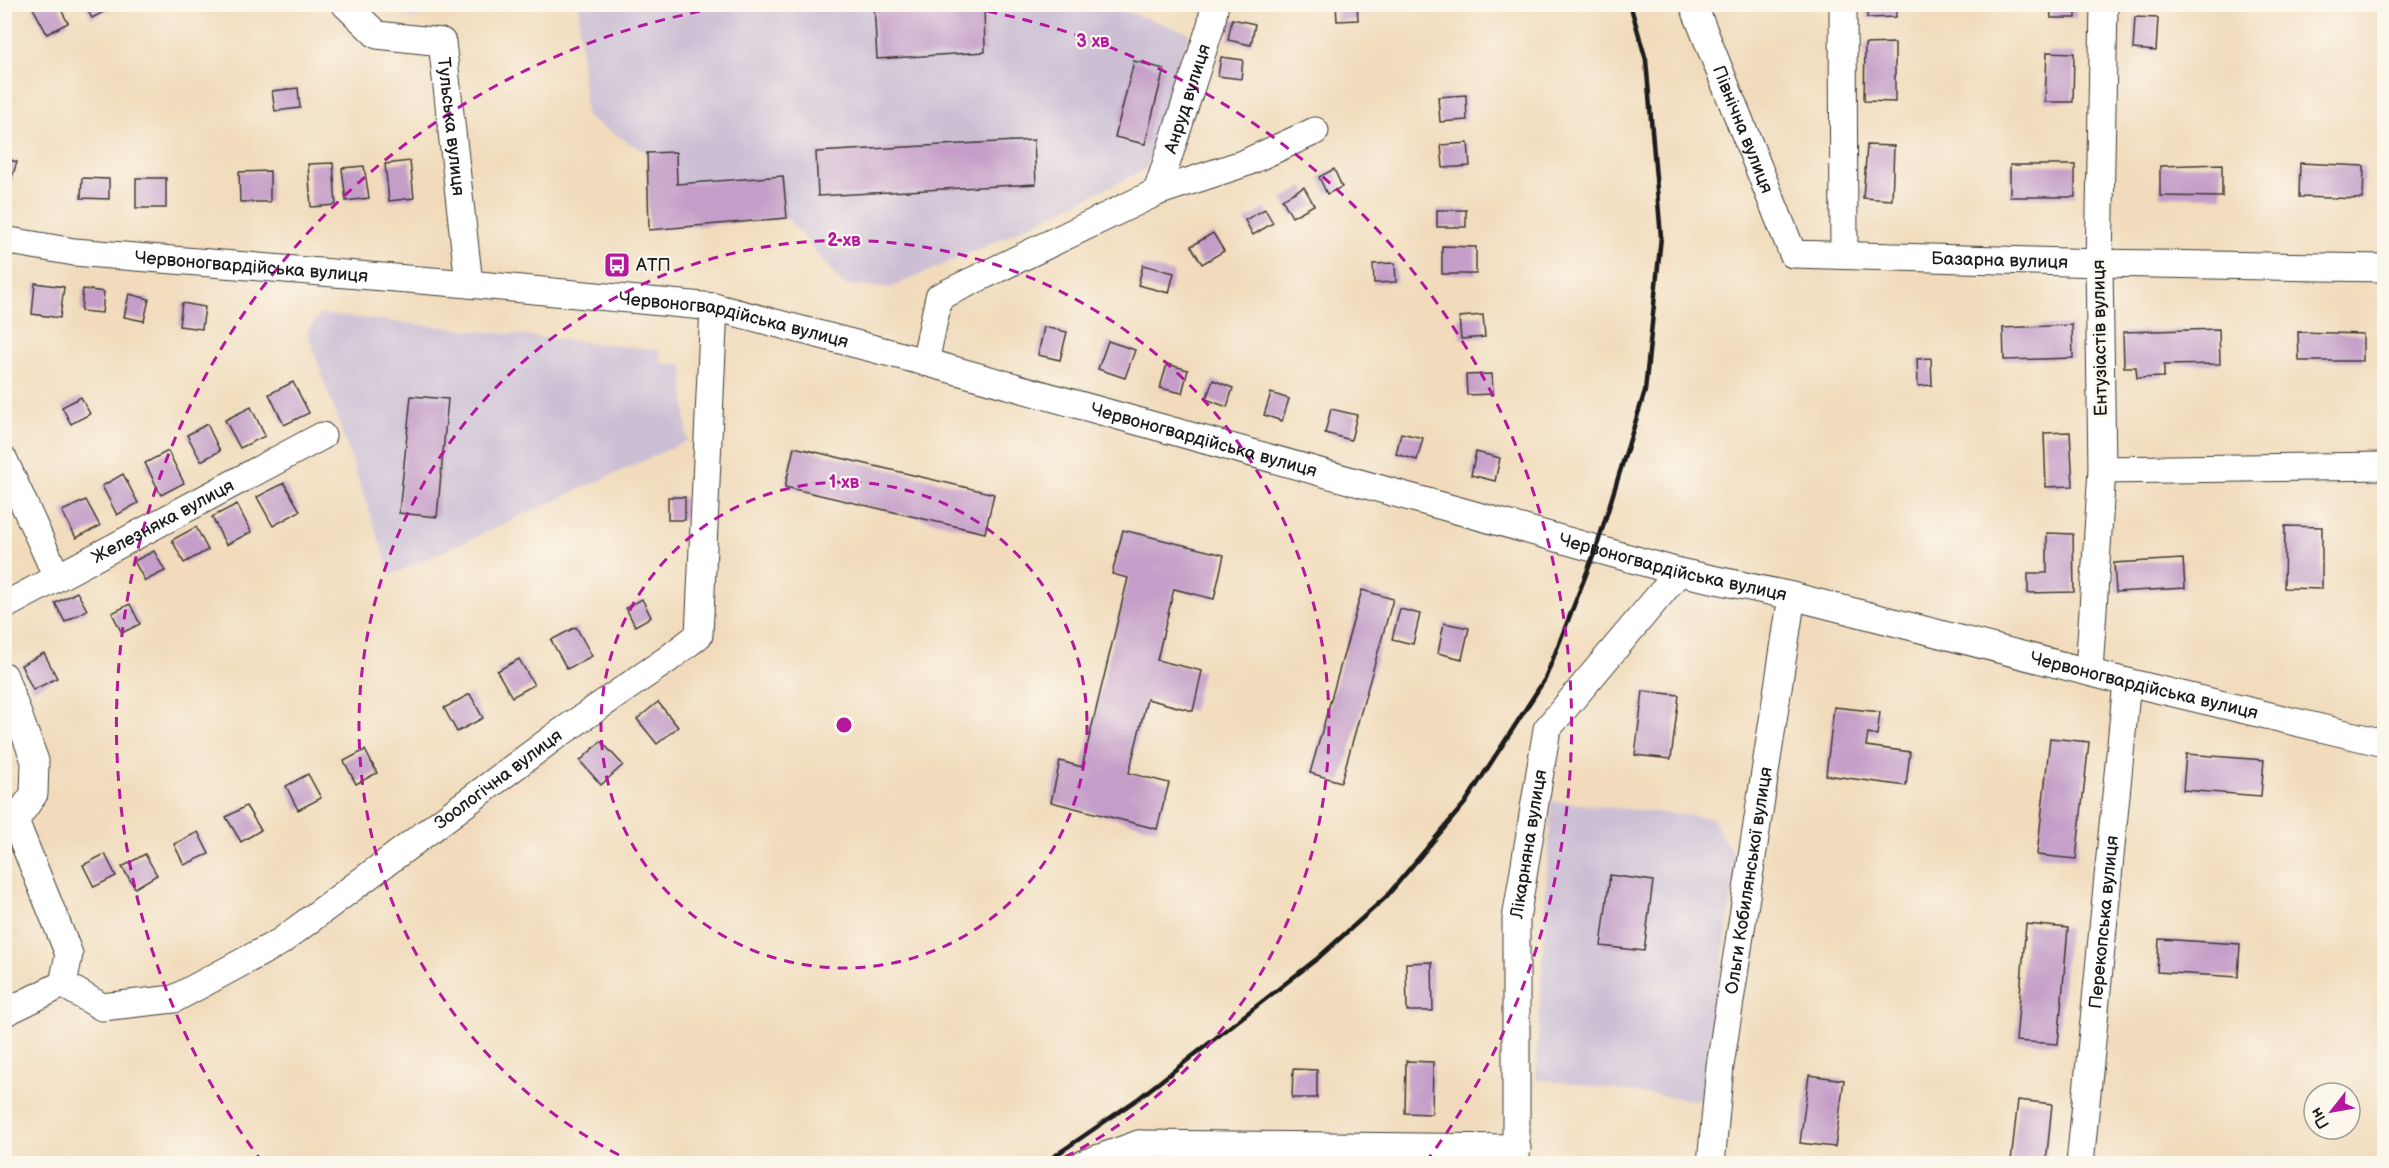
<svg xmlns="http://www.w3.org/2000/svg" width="2389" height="1168" font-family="'Balsamiq Sans',sans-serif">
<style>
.built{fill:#edd1e9}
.industrial{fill:#ccbfd4}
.building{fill:#c49ec8}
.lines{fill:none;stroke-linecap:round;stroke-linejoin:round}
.minor-casing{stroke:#3c3934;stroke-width:29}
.minor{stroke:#fff;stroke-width:27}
.rail{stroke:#1c1c1c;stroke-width:4.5}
.ring{fill:none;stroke:#b5179e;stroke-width:3;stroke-dasharray:10 8}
.labels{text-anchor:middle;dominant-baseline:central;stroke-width:4.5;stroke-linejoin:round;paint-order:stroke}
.street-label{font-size:18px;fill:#1c1c1c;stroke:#fbf7ec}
.poi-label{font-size:18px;fill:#1c1c1c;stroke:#fbf7ec;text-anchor:start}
.centre{fill:#b5179e;stroke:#fbf7ec;stroke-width:3}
.ring-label{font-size:18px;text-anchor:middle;font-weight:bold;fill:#b5179e;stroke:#fbf7ec;stroke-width:4.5;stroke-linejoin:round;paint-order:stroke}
</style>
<rect width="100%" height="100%" fill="#fbf7ec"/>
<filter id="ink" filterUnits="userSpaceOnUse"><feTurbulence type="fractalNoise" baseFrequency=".0167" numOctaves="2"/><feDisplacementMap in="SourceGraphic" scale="12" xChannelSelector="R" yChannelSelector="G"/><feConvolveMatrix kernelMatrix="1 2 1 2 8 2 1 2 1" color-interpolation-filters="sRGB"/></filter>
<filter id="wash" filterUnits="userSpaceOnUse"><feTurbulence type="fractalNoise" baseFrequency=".008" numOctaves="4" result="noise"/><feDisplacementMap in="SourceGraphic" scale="24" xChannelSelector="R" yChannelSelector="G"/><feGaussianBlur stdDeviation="1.35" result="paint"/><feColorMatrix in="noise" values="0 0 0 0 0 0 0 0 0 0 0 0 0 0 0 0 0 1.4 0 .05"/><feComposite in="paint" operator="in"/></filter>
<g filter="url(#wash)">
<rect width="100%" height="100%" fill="#f1dbbc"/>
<polygon class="built" points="390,5 390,4 445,5 412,19 390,8"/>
<g class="industrial">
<polygon points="1105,4 1189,33 1146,169 997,241 890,288 843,285 787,218 649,230 647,153 586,117 578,5"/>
<polygon points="321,314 660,350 660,363 683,366 687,441 391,575 307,331"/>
<polygon points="1551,801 1713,818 1737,863 1701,1101 1536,1079"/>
</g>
<g id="blocks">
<g class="building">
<polygon points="40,4 58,4 68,23 47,34 33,8"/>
<polygon points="84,4 111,4 113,7 92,18"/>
<polygon points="874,4 984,4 985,52 877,59"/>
<polygon points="1336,4 1357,4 1358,20 1337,21"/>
<polygon points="1867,4 1896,4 1896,17 1867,18"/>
<polygon points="2050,4 2076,4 2076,18 2051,18"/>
<polygon points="2135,17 2158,18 2156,51 2133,49"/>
<polygon points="1232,19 1255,24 1251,45 1228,40"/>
<polygon points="1895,43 1895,102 1864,101 1865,44"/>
<polygon points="2047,52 2074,53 2073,102 2045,102"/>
<polygon points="1221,57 1243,60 1241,79 1218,76"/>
<polygon points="1134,61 1164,69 1145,144 1115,137"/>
<polygon points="298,88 300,108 275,111 272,91"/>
<polygon points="1466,95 1467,120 1440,122 1438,97"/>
<polygon points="1034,140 1036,184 818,196 816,152"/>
<polygon points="1468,143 1470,166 1443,168 1441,145"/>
<polygon points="1867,145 1894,146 1892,200 1863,198"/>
<polygon points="676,152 677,184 783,176 787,218 649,230 647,153"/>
<polygon points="4,158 17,162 9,186 4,184"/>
<polygon points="410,161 414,198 389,201 385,164"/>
<polygon points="333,163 336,205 311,207 308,164"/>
<polygon points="2300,163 2364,166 2363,199 2299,197"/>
<polygon points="2222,164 2222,197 2160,196 2160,166"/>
<rect x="2010" y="165" width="65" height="32"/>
<polygon points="364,166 369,198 346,201 342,168"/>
<polygon points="1334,169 1342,187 1327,194 1319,177"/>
<polygon points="270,171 270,202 240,202 239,172"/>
<polygon points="82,178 109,179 109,199 81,198"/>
<rect x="136" y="178" width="30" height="30"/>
<polygon points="1304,187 1314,205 1292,217 1282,199"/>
<polygon points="1265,209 1273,223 1253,235 1245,220"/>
<rect x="1437" y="210" width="29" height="17"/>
<polygon points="1213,233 1224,251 1202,264 1191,246"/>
<polygon points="1442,246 1476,247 1476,274 1442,274"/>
<polygon points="1395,263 1396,282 1374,283 1373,264"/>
<polygon points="1143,265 1174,273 1169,293 1138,285"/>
<polygon points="35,283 64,287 60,318 32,314"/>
<polygon points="83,289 104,292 102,313 81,311"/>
<polygon points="129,294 149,299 144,321 124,317"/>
<polygon points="182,303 205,307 202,329 179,326"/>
<polygon points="1483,315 1485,337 1461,339 1459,317"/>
<polygon points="2072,325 2073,358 2004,360 2003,328"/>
<polygon points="1044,327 1067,332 1060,360 1038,355"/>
<polygon points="2219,329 2220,364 2164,365 2164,377 2137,378 2136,367 2124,367 2123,332"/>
<polygon points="2298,332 2363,334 2363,361 2299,361"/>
<polygon points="1108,341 1135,350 1125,378 1098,369"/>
<polygon points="1931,358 1932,385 1918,386 1917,359"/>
<polygon points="1167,364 1188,370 1182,393 1160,388"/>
<polygon points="1492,374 1493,394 1467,395 1466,375"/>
<polygon points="1213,380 1233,388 1227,407 1206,399"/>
<polygon points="293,382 309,413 284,425 269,394"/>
<polygon points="1271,393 1289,399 1282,421 1264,415"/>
<polygon points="411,396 448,399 437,517 399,513"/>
<polygon points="81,397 90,414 71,424 62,407"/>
<polygon points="251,407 265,436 240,448 225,420"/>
<polygon points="1331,409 1357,415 1351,440 1325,433"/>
<polygon points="207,424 220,451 201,461 187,435"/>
<polygon points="2070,432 2073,486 2046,487 2044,433"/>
<polygon points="1401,433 1423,438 1417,460 1396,454"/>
<polygon points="794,447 994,494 985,533 785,487"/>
<polygon points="168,451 184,483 161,495 145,463"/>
<polygon points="1476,452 1500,458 1495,481 1471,475"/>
<polygon points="123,474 138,503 117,515 102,486"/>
<polygon points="284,483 300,511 273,526 257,497"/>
<rect x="668" y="497" width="17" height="23"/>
<polygon points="86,500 100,526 76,538 62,511"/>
<polygon points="237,504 251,532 226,545 212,517"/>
<polygon points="2285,526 2322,527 2322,589 2284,588"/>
<polygon points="196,527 208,550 184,563 172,540"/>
<polygon points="1123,530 1224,555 1214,599 1174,589 1157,660 1202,671 1193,711 1147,699 1129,773 1169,783 1157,829 1051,802 1060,761 1082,767 1128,578 1112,574"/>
<polygon points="2047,533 2073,534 2074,592 2028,593 2028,573 2047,573"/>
<polygon points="154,551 165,571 145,581 134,561"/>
<polygon points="2183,559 2185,588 2116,592 2114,563"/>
<polygon points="1362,590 1393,599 1341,782 1310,773"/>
<polygon points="77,592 87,610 65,622 55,603"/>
<polygon points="642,599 651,617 635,626 626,608"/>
<polygon points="130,604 140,624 122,633 112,613"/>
<polygon points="1400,609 1420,614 1413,644 1392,639"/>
<polygon points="1444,623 1469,628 1462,659 1438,653"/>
<polygon points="576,627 592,656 567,669 551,640"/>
<polygon points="44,653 57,678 33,690 21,665"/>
<polygon points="519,659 534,685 512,697 497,671"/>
<polygon points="1643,691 1679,695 1671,759 1635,755"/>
<polygon points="470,694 483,718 457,732 444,708"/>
<polygon points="658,702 678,727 657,744 637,719"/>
<polygon points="1834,707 1880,712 1877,735 1868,733 1866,746 1910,752 1906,786 1826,775"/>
<polygon points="2050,738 2089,742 2076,859 2037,855"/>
<polygon points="601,741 623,765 601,785 580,761"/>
<polygon points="365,750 377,773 356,784 344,761"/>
<polygon points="2186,754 2264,760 2261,796 2183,790"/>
<polygon points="308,774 321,798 298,810 286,786"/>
<polygon points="246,806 261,830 241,842 226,817"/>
<polygon points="198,832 209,854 184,865 174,844"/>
<polygon points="105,854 116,876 94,887 83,865"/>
<polygon points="145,854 157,875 135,888 122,867"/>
<polygon points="1610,875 1653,881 1644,951 1601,946"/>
<polygon points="2026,924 2068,928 2058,1044 2016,1041"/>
<polygon points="2159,939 2240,944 2238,977 2157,972"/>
<polygon points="1432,962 1433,1011 1407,1011 1406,963"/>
<polygon points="1406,1061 1433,1062 1432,1114 1405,1113"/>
<polygon points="1293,1069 1317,1070 1317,1098 1292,1098"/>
<polygon points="1809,1075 1844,1080 1835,1147 1800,1143"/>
<polygon points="2018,1100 2052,1104 2046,1164 2011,1161"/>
</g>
</g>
</g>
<g filter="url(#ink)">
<use href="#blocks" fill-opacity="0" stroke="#3c3934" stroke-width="1.5"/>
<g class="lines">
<defs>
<g id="minor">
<path id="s1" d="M 345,4 L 377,35 L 442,42 L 469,284"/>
<path id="s2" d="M 1693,4 L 1793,254 L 2099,263 L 2384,268"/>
<polyline points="1843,4 1844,255"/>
<path id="s3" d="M 1157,192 L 1211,25 L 1215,4"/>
<path id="s4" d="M 4,240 L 74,252 L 469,284 L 714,307 L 925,362 L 1679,572 L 1792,596 L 2127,682 L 2384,743"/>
<polyline points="925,362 939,297 1157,192 1245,163 1315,131"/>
<polyline points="4,460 57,577"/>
<polyline points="2102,470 2384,466"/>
<path id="s5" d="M 4,606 L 322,436"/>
<polyline points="2089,671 2102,470 2099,263 2104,4"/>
<polyline points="4,676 35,761 34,794 15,821 69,954 63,984"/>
<path id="s6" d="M 4,1013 L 63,984 L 102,1007 L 174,999 L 280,942 L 553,738 L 668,659 L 699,635 L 714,307"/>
<polyline points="1083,1164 1139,1144"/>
<polyline points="1138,1164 1139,1144 1517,1148"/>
<path id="s7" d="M 1516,1164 L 1516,919 L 1547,729 L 1679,572"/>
<path id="s8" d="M 1711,1164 L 1720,1066 L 1792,596"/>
<path id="s9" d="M 2080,1164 L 2127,682"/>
</g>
</defs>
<use href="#minor" class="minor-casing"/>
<use href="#minor" class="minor"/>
<polyline class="rail" points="1043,1164 1139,1098 1318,958 1386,897 1465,803 1545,679 1596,549 1645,391 1661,237 1646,60 1630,4"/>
</g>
</g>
<g class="ring">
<circle cx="844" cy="725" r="243"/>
<path d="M635 1163A485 485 0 1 1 1053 1163"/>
<path d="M263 1163A728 728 0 0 1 736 5M952 5A728 728 0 0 1 1425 1163"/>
</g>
<defs>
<symbol id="bus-square" viewBox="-11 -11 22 22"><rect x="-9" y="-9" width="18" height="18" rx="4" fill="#b5179e" stroke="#fbf7ec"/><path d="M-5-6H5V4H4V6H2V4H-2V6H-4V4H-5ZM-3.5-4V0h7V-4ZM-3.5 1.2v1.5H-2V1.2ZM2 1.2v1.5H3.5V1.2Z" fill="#fff"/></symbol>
</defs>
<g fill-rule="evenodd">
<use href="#bus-square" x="602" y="250" width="30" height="30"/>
</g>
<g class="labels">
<g class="street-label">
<text stroke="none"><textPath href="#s3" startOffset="98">Анруд вулиця</textPath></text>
<text stroke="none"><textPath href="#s1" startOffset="195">Тульська вулиця</textPath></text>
<text stroke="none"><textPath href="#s2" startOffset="135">Північна вулиця</textPath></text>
<text stroke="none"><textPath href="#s2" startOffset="476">Базарна вулиця</textPath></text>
<text stroke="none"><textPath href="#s4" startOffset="249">Червоногвардійська вулиця</textPath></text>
<text stroke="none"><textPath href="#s4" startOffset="735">Червоногвардійська вулиця</textPath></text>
<text transform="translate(2100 338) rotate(-91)">Ентузіастів вулиця</text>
<text stroke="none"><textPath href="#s4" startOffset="1221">Червоногвардійська вулиця</textPath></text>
<text stroke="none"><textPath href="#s5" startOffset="180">Железняка вулиця</textPath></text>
<text stroke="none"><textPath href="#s4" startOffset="1707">Червоногвардійська вулиця</textPath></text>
<text stroke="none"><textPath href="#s4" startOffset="2193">Червоногвардійська вулиця</textPath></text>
<text stroke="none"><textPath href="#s6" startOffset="576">Зоологічна вулиця</textPath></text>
<text stroke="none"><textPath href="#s7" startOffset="321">Лікарняна вулиця</textPath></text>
<text stroke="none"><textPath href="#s8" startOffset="286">Ольги Кобилянської вулиця</textPath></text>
<text stroke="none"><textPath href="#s9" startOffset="243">Перекопська вулиця</textPath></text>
</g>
<g class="poi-label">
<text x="636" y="265">АТП</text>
</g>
</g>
<circle cx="844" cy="725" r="9" class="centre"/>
<g class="ring-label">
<text x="1093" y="47">3 хв</text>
<text x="844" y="246">2 хв</text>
<text x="844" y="488">1 хв</text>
</g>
<rect width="2389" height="1168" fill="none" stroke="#fbf7ec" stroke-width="24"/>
<g transform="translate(2332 1111) rotate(239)"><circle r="28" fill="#fbf7ec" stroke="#a29f99" stroke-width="1.5"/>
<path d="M0-4.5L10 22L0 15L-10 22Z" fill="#b5179e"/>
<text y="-9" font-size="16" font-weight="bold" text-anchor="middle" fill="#1c1c1c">Пн</text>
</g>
</svg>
